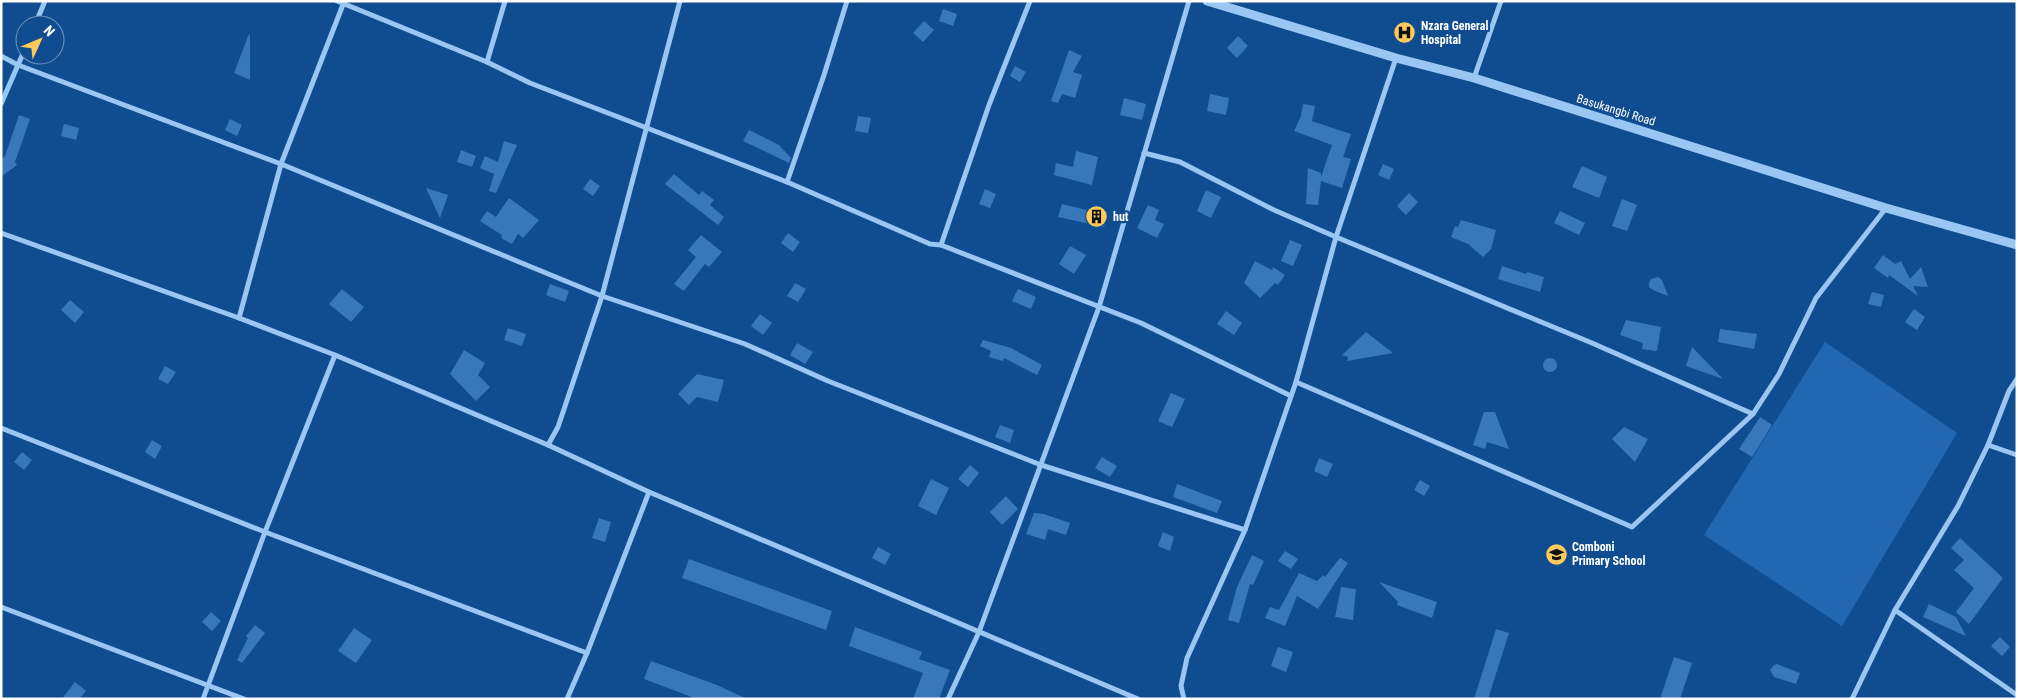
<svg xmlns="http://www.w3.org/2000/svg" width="2018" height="700" font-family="'Roboto Condensed',sans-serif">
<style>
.green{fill:#2267b0}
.building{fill:#3877b9}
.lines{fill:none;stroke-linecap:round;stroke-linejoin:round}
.minor{stroke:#9ac6f3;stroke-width:5}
.tertiary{stroke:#9ac6f3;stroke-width:9}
.labels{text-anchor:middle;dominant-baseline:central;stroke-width:4.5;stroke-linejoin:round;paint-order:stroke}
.poi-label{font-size:12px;font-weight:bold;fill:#fff;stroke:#104d90;text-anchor:start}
.street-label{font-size:12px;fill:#fff;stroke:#104d90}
</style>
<rect width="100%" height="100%" fill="#104d90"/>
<polygon class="green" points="1825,342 1957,433 1842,626 1704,535"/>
<g class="building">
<polygon points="943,9 957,14 953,26 939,21"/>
<polygon points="924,21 934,30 923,42 913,33"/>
<polygon points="249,34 250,35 250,80 234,73"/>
<polygon points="1238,36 1248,46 1237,58 1227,48"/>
<polygon points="1069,50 1082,56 1073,72 1082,75 1075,98 1062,94 1058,103 1051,101"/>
<polygon points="1015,66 1026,72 1020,82 1010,76"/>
<polygon points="1210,94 1229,98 1226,115 1207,111"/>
<polygon points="1124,98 1146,104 1142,120 1120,115"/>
<polygon points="1303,104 1315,106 1312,121 1351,134 1343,157 1351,159 1342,188 1321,181 1318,205 1306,204 1308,168 1321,173 1321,177 1332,145 1294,131 1301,116"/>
<polygon points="19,115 30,119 15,162 17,165 1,177 1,159 5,156"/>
<polygon points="858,116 871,118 868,133 855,131"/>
<polygon points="230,119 242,125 237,136 225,130"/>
<polygon points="64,124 79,128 76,140 61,136"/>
<polygon points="749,130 779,145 791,158 789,163 743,141"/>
<polygon points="504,141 517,145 496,193 489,191 494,174 480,168 485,156 498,162"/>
<polygon points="461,150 476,156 472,167 457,162"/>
<polygon points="1076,151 1098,157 1092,185 1054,175 1056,163 1073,167"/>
<polygon points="1383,164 1394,169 1389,180 1378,175"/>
<polygon points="1582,166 1607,177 1599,198 1572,187"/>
<polygon points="674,174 699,195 702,191 714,200 710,205 724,217 718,225 665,184"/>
<polygon points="590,179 600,186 593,196 583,189"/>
<polygon points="426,188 448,195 440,218"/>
<polygon points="985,189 996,194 990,208 979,204"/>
<polygon points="1206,190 1221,197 1211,218 1197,211"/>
<polygon points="1409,193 1418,202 1406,215 1397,206"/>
<polygon points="509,198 539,220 523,238 518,234 512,244 501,238 502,235 480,221 487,211 496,217"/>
<polygon points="1622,199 1637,205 1627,231 1612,226"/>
<polygon points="1062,204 1090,211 1090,208 1107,211 1104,227 1058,217"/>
<polygon points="1148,205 1159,210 1155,220 1164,224 1157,238 1137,228"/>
<polygon points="1560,211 1585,223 1579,235 1554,223"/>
<polygon points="1461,220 1496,230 1491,249 1483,257 1468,244 1451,237 1455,226 1458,227"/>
<polygon points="788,233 800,242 793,252 781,243"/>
<polygon points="701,235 722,252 709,267 705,264 684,291 674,284 696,257 688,250"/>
<polygon points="1290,240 1302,245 1293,266 1281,261"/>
<polygon points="1070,246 1086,255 1074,274 1059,264"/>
<polygon points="1883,255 1895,264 1901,261 1910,279 1921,267 1928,287 1913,286 1918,296 1889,275 1888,278 1874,268"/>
<polygon points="1255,261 1272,270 1273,267 1285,275 1278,285 1275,283 1260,298 1244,283"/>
<polygon points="1502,266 1526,274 1527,272 1544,277 1540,292 1498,279"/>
<polygon points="1658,277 1662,280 1668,296 1653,290 1649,287 1649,283 1651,279"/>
<polygon points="795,283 806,289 798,302 787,296"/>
<polygon points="550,284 569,291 565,302 546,295"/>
<polygon points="342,289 364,307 351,322 329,304"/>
<polygon points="1018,289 1036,297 1031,309 1012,301"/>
<polygon points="1872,292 1884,295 1881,307 1868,304"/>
<polygon points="70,300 84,312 75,323 61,310"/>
<polygon points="1914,309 1925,317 1917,330 1905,322"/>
<polygon points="1226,311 1242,323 1234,335 1217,324"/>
<polygon points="760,314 772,323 763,335 751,326"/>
<polygon points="1626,320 1661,327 1657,351 1642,349 1643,343 1620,335"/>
<polygon points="508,328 526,334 522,346 504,340"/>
<polygon points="1720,329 1757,334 1754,349 1718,342"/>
<polygon points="1366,332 1393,353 1347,361 1348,357 1342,355"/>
<polygon points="983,340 1011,348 1042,365 1037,375 1004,358 1003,361 989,357 991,351 980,346"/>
<polygon points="797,343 813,352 805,364 790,355"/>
<polygon points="1692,347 1723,379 1686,366"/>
<polygon points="464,350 485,363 478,375 490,387 476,401 450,374"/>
<circle cx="1550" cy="365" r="7"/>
<polygon points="165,366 176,372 168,384 158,379"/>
<polygon points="697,374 724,380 718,402 697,397 689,405 678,394"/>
<polygon points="1171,393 1185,399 1172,427 1158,421"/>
<polygon points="1484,412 1495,412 1509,449 1487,442 1485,449 1473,445"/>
<polygon points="1760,417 1772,425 1752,457 1739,449"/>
<polygon points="1000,425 1014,430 1010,443 995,437"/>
<polygon points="1624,427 1648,439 1635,462 1612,439"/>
<polygon points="152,440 162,446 155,459 145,452"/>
<polygon points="22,452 32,460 24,470 14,462"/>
<polygon points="1102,457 1117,466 1110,477 1095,468"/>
<polygon points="1319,458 1333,464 1327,477 1314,471"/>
<polygon points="970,465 979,473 968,487 958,479"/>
<polygon points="931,479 949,488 936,515 918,506"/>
<polygon points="1420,480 1430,486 1424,496 1414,490"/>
<polygon points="1177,484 1222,501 1217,513 1173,497"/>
<polygon points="1006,496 1018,509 1002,525 990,512"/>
<polygon points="1034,513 1044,514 1070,523 1066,535 1048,529 1045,540 1026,534"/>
<polygon points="599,518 611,522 605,542 592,538"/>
<polygon points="1163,532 1174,537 1170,551 1158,546"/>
<polygon points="1960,538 2003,578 1969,624 1956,612 1974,588 1954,570 1964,560 1951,548"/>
<polygon points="878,547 891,554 885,565 872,558"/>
<polygon points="1285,551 1298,559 1291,569 1278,561"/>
<polygon points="1252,555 1264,561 1253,585 1250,584 1239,623 1228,620 1237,587"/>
<polygon points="1340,558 1348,563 1318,609 1297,596 1285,626 1265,618 1270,607 1279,610 1299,573 1317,581 1323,575 1325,577"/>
<polygon points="689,559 832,611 826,630 682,578"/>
<polygon points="1379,582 1437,602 1432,618 1397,605 1398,602"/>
<polygon points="1341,587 1356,589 1353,620 1335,617"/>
<polygon points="1929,604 1956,617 1966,636 1923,617"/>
<polygon points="211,612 221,621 212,631 202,622"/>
<polygon points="255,625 265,633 242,663 237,660 248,638 246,636"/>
<polygon points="855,627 922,652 919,659 950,670 939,699 913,699 923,673 849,646"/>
<polygon points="354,628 372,640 356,663 338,651"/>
<polygon points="1496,629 1509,633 1488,699 1474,699"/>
<polygon points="2000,637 2010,647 2002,656 1991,646"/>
<polygon points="1278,647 1293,652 1286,672 1271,666"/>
<polygon points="1674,657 1692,663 1680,699 1660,699"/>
<polygon points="651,661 717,685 747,699 697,699 644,679"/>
<polygon points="1777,664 1800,673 1796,684 1774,677 1770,670 1774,665"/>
<polygon points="75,682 86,691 79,699 62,699"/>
</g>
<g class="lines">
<g class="minor">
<polyline points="337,1 487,62 530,83 787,182 930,244 941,245 1141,323 1291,396"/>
<polyline points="35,25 45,1"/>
<polyline points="1,56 18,65 281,164 602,296 745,344 828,381 1041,465 1245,530"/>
<polyline points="487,62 505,1"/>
<polyline points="1474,78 1501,1"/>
<polyline points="1,104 25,49"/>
<polyline points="1144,153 1180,162 1274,210 1336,237 1592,343 1753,414"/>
<polyline points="787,182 824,75 847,1"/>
<polyline points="1,233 239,318 335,355 548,445 649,492 1138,699"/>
<polyline points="941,245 989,105 1030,1"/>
<polyline points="239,318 281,164 344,2"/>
<polyline points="1296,382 1632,527 1753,414 1779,374 1816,298 1886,208"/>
<polyline points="1,428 265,532 587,653"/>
<polyline points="548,445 558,427 602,296 680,1"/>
<polyline points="1988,445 2017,455"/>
<polyline points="1,607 244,699"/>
<polyline points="1895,610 2017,695"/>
<polyline points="203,699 265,532 335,355"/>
<polyline points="567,699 587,653 649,492"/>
<polyline points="948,699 979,632 1099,307 1189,1"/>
<polyline points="1184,699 1181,686 1187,658 1245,530 1296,382 1336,237 1396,58"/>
<polyline points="1852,699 1895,610 1958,506 1988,445 2009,391 2017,379"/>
</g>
<polyline class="tertiary" points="1207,1 1396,58 1474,78 1886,208 2017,245"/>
</g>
<defs>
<symbol id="hospital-disc" viewBox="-11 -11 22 22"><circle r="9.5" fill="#ffca5c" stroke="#104d90"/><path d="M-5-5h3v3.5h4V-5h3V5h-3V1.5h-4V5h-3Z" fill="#111"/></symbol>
<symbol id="building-disc" viewBox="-11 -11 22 22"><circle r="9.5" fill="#ffca5c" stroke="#104d90"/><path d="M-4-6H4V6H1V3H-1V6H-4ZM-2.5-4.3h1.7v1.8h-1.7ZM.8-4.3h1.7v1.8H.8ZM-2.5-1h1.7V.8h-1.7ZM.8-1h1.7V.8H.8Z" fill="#111"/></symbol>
<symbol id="school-disc" viewBox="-11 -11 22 22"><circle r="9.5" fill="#ffca5c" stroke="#104d90"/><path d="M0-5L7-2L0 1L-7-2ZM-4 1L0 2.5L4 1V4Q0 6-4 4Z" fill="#111"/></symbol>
</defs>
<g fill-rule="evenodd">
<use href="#hospital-disc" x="1392" y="20" width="25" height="25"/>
<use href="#building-disc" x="1084" y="204" width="25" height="25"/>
<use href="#school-disc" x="1544" y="542" width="25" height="25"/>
</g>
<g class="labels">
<g class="poi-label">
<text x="1421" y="26">Nzara General<tspan x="1421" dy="14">Hospital</tspan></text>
<text x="1113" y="217">hut</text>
<text x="1572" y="547">Comboni<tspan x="1572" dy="14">Primary School</tspan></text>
</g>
<g class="street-label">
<text transform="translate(1616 110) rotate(17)">Basukangbi Road</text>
</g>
</g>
<rect width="2018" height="700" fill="none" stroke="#ffffff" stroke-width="5"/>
<g transform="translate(40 40) rotate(46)"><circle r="24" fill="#104d90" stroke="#7094bc"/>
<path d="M0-4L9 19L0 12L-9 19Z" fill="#ffca5c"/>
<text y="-8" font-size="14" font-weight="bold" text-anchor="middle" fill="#ffffff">N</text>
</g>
</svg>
